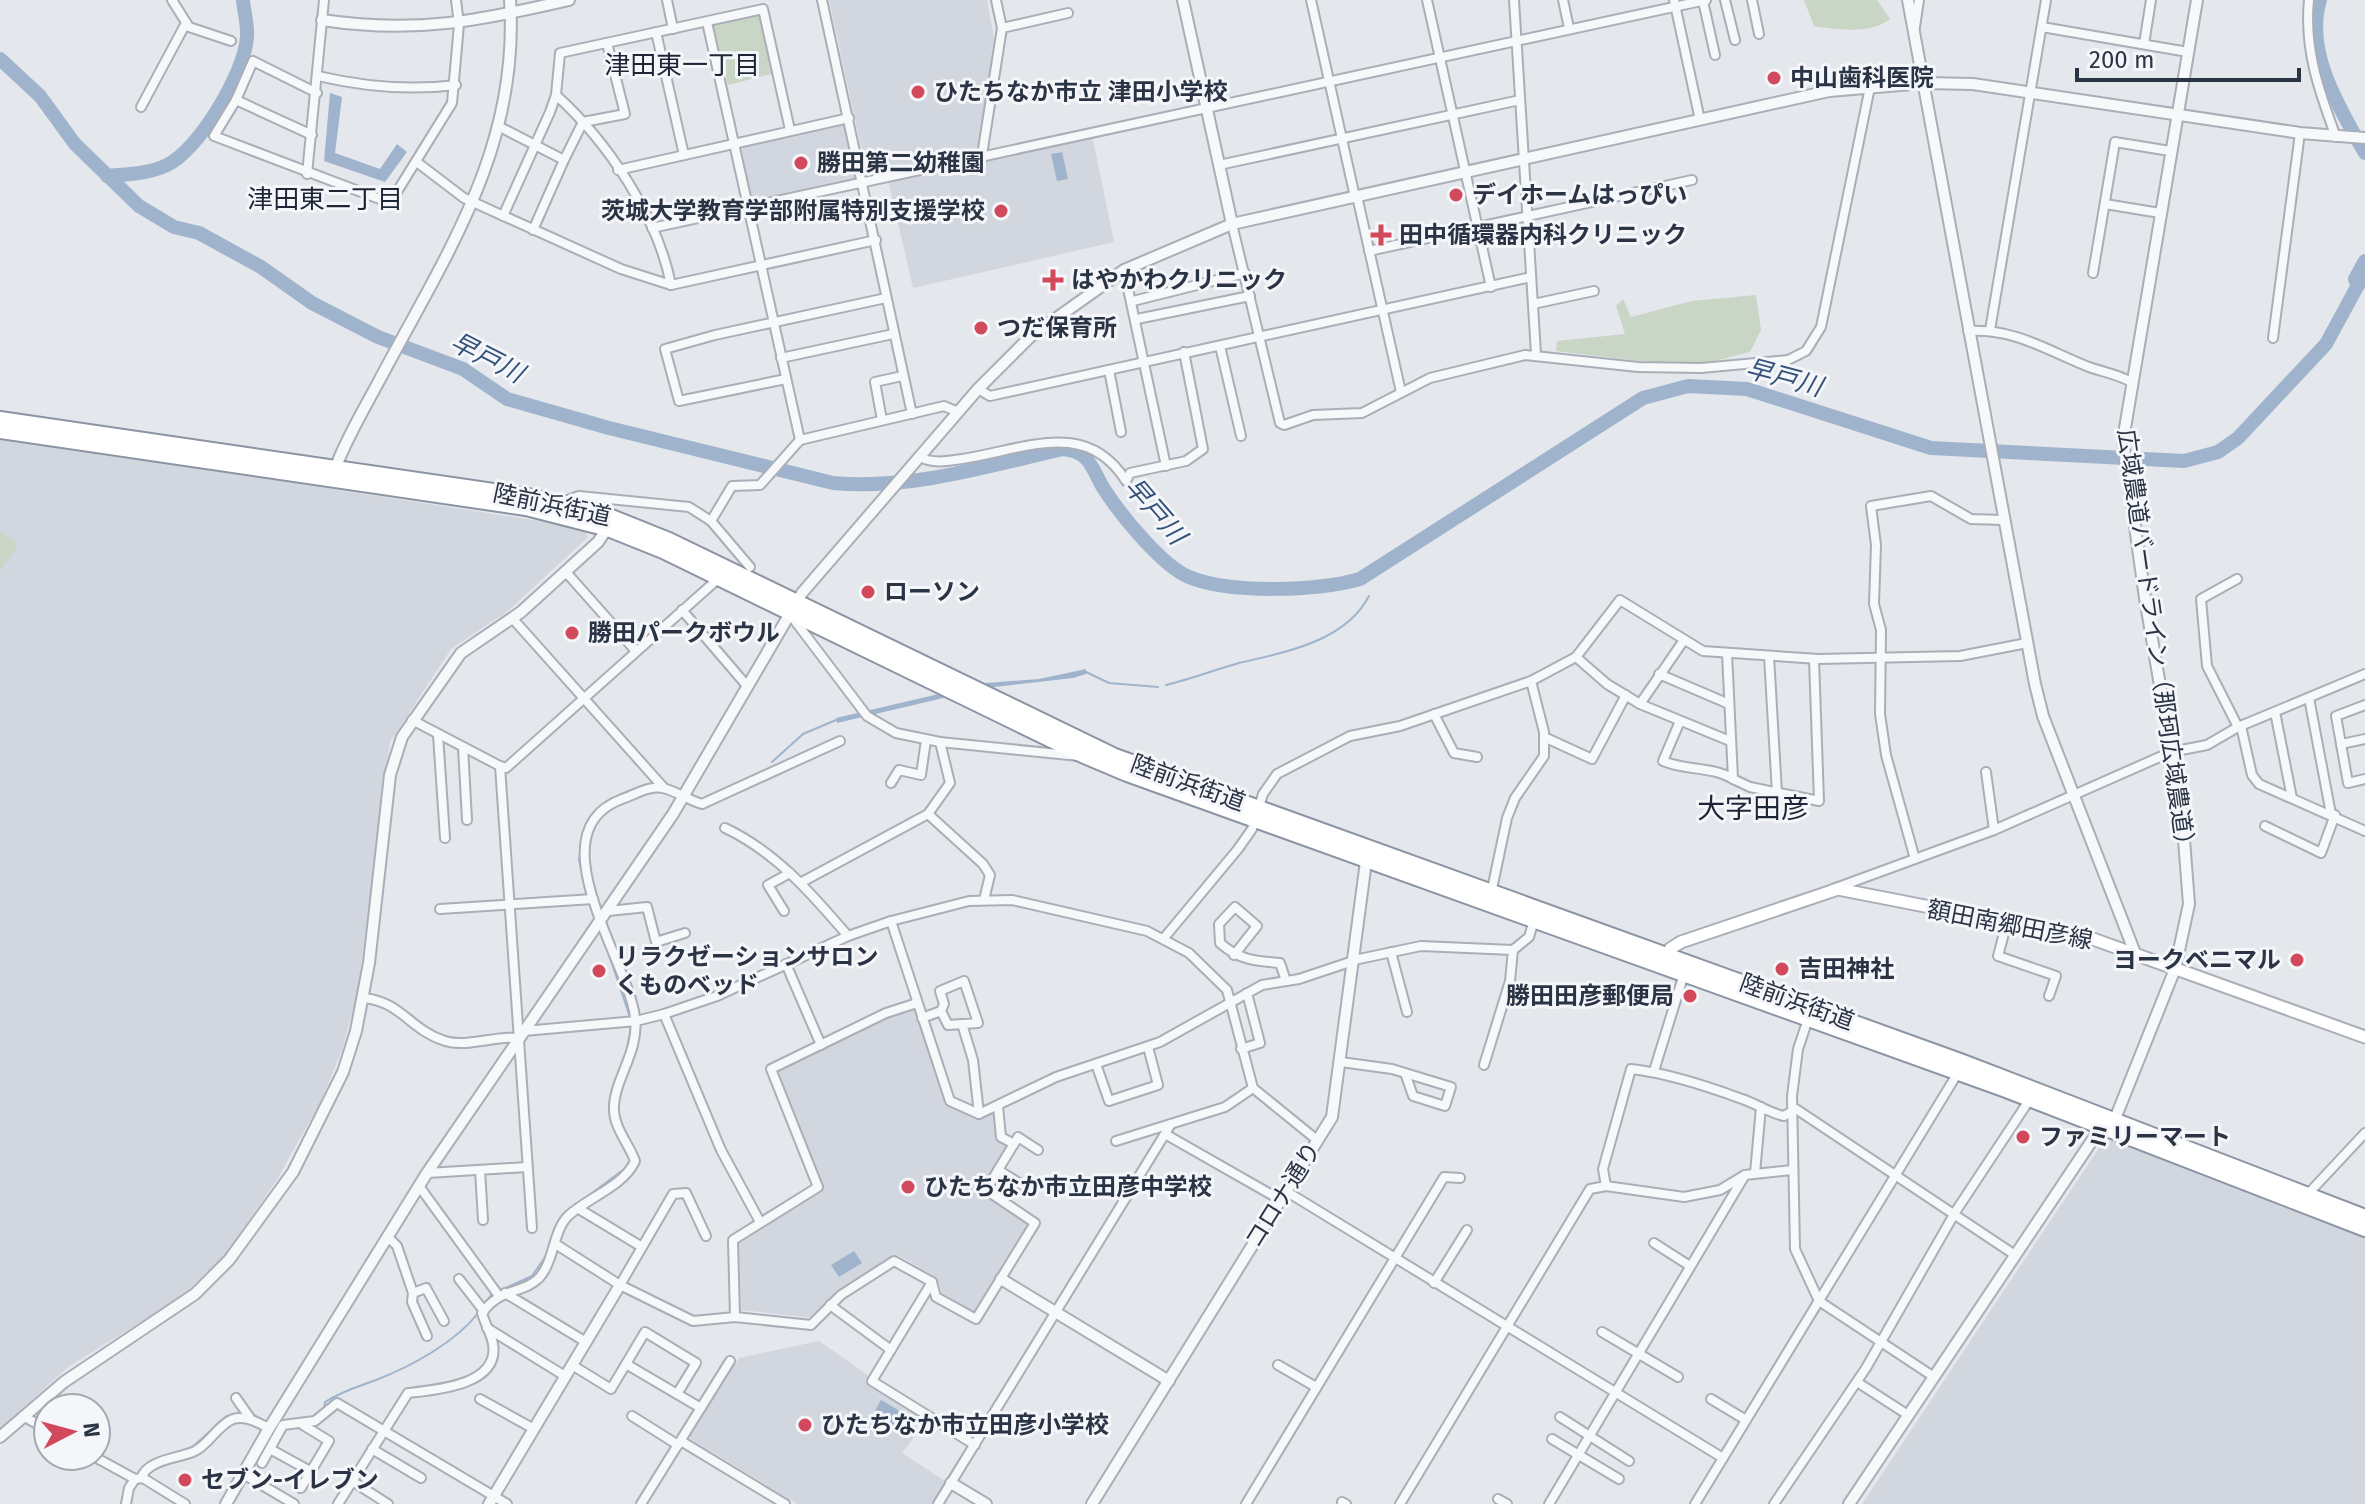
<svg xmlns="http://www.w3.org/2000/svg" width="2365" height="1504" font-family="'Fira Sans','Noto Sans JP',sans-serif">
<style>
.built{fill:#d2d6de}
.green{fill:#c9d6c5}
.water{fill:#9fb4cc}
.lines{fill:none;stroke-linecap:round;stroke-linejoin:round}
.stream{stroke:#9fb4cc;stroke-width:2}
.river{stroke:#9fb4cc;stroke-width:14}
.minor-casing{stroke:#a9aeb7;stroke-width:12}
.tertiary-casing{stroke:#a9aeb7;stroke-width:14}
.secondary-casing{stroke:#a9aeb7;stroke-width:15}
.trunk-casing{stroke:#8b94a3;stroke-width:18}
.minor{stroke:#f7f8fa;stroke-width:8}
.tertiary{stroke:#f7f8fa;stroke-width:10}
.secondary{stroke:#fff;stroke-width:11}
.trunk{stroke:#fff;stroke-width:14}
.poi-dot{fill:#d1495b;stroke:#f4f6f9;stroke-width:3}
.labels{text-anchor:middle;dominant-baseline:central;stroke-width:6;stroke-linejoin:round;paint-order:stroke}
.poi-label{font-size:24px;font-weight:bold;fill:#2b3445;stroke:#f4f6f9;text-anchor:start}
.street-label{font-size:24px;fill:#2b3445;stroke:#f4f6f9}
.neighbourhood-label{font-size:26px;fill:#1d2536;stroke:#f4f6f9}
.water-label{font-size:26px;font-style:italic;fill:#34527a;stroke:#f4f6f9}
.quarter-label{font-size:28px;fill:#1d2536;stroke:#f4f6f9}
</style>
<rect width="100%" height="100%" fill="#e4e7ec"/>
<g class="built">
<polygon points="829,0 987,0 994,37 980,148 867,175"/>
<polygon points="847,122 860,180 753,204 741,146"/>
<polygon points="1092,135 1114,242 913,288 888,180"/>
<polygon points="0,438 559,524 584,530 588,537 508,611 451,649 390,742 358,991 342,1050 321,1101 276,1181 225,1255 181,1297 68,1367 0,1429"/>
<polygon points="916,1006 949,1102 977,1116 996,1111 998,1136 1009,1148 982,1191 1032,1223 976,1313 942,1293 937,1278 898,1255 839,1292 813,1318 741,1310 739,1240 822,1186 777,1069 887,1015"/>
<polygon points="2114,1140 2365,1238 2365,1504 1862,1504 2103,1142"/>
<polygon points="819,1341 869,1376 873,1387 917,1414 914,1437 902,1453 948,1483 935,1504 797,1504 686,1436 739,1358"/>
</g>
<g class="green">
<path d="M 1804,0 L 1877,0 L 1890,19 C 1872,34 1836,30 1814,26 Z"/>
<polygon points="761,12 775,73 728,85 713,24"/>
<polygon points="1756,295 1761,330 1750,352 1703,364 1639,361 1556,351 1557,341 1625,334 1616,306 1623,299 1631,317 1692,301"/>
<polygon points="0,531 15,541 16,549 0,571"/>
</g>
<g class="water">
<polygon points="330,93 342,97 335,153 380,169 397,144 407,152 385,182 324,161"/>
<polygon points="1062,152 1068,179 1057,181 1051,154"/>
<polygon points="1086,669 1086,674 1073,678 986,688 837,723 836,718 986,683 1039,679"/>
<polygon points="854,1251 862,1263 839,1277 831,1265"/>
<polygon points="881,1400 905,1414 898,1428 873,1414"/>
</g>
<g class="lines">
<g class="stream">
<polyline points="1086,672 1109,683 1158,687"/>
<path d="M 1166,685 C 1191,679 1214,670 1239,663 C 1285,652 1345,642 1369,596"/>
<polyline points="772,762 803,734 836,720"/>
<polyline points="600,808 618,796"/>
<polyline points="582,846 579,860 584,878"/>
<polyline points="593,910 595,918"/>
<polyline points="603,937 630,1017"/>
<polyline points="626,1054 631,1027"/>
<polyline points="584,1199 627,1167"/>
<polyline points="501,1290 532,1276 548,1253"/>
<polyline points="485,1304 491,1295"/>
<path d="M 324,1410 L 325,1402 C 342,1391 357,1387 376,1380 C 412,1366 456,1342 479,1312"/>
<polyline points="253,1414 264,1422"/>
<polyline points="220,1423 227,1416 243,1413"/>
<polyline points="190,1449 215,1427"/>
<polyline points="164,1456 184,1451"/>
<polyline points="121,1504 128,1480"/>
</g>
<g class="river">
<path d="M 2320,0 C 2304,52 2340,109 2365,153"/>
<path d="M 0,59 L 40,96 L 75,144 L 139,206 L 174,227 L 199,233 L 261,267 L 312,303 L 378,337 L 463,369 L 507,399 L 609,428 L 833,483 C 911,490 988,466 1063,449 C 1091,452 1091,468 1104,489 C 1120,514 1162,566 1189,577 C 1230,594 1318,591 1360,579 L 1643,398 L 1688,386 L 1747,389 L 1931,448 L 2184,461 L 2218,452 L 2238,438 L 2326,344 L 2358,285 L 2365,278"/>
<path d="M 107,176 C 128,174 148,174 167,165 C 199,150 245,72 247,37 C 248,25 244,12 243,0"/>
<polyline points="2357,284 2355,279 2365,261"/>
</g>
<defs>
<g id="minor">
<polyline points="172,0 189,27 231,41"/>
<polyline points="667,0 673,29"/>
<polyline points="822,0 912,414"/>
<polyline points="1311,0 1355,197"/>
<polyline points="1427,0 1491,287"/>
<polyline points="1514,0 1536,354"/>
<polyline points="1563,0 1569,28"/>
<polyline points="1674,0 1700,120"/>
<polyline points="1725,0 1735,40"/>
<polyline points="1752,0 1759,34"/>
<path d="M 2309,0 C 2304,49 2319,91 2336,137"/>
<polyline points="1703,1 1715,55"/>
<polyline points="707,22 800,440"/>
<polyline points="1915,27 1919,0"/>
<polyline points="2042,27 2188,52"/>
<polyline points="1002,28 1068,13"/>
<polyline points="656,32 684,155"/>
<polyline points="2144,44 2151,0"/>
<path d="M 318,76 C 365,87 408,91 456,85"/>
<polyline points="317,93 253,61 236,100 214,136 390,203 452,103 459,24 456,0"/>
<path d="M 556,95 C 608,142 658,217 671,285"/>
<polyline points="236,100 312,135"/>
<polyline points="141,107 186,23"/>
<polyline points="500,127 564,160 533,230"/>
<polyline points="982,155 1002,28 996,0"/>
<polyline points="564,160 583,122 625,114 607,43"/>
<polyline points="418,163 464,198 621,269 671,285 876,240"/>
<polyline points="1219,165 1520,100"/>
<polyline points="618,170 849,118"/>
<polyline points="307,174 324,0"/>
<polyline points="1357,196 1401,392"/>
<polyline points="2105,204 2160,213"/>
<polyline points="503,216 550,112 556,95 560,53 763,9 790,130"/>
<polyline points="1232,224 1280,423 1284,425 1313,415 1362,413 1430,378 1525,355 1638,367 1701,368 1788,360 1806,351 1821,327 1870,87"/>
<polyline points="652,228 1706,0"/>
<polyline points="1369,251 1692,180"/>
<polyline points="1124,270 1166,466"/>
<polyline points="2093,273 2115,142 2170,151"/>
<polyline points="1133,301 1245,273"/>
<polyline points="1533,304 1594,291"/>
<polyline points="1137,319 1250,296"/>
<polyline points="1990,330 2046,0"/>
<path d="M 1968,331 C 2015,328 2048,351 2089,367 C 2103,372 2120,375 2131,382"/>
<polyline points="2273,338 2300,133"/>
<polyline points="1220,346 1241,436"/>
<polyline points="781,358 893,334"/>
<polyline points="1109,370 1121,432"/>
<polyline points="786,379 679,401 665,349 715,335 886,298"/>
<polyline points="978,389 990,396 1531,277"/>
<polyline points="882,420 875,382 902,376"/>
<path d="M 920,457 C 933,464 948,461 962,459 C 1023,450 1086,417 1126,481 L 1130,473 L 1186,461 L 1203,449 L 1184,352"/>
<polyline points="562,502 579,496 689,507 711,521 750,567"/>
<polyline points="711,521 732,486 760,485 800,440 944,406 958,412"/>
<polyline points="565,571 635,650"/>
<polyline points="2237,579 2201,599 2207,666 2238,727"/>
<polyline points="682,610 748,687"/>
<polyline points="792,617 867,716 896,733 940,742 1079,756"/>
<polyline points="513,619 664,788"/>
<polyline points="1769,656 1777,793"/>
<polyline points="1576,657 1607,684 1640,704 1684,640"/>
<polyline points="1659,674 1729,704"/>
<polyline points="2309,698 2331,814"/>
<polyline points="1640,704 1730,741"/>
<polyline points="2365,705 2336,716 2348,783 2365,779"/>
<polyline points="2275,712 2292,798"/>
<polyline points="1434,714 1454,753 1477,757"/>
<polyline points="412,720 500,766"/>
<path d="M 1680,721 L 1663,761 C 1686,771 1712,766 1733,779 L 1727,653"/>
<polyline points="2241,726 2252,775 2259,784 2365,831"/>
<polyline points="438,735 445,838"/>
<polyline points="1544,737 1592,759 1626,695"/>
<polyline points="2341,744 2365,739"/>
<polyline points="463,747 467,820"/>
<polyline points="1986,772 1994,830"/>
<polyline points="1733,779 1750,787 1819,801 1814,659"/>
<polyline points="891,783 899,770 921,775 926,740"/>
<polyline points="928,814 983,864 990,875 984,900"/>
<polyline points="2265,826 2321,853 2335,815"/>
<path d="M 725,828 C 776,852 812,894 848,936"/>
<polyline points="1915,859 1886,755 1880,714 1881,630 1874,604 1876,545 1871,506 1931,496 1971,519 2003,520"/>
<polyline points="802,882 928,814 950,783 940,742"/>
<polyline points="1833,889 1994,830 2171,752 2207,745 2238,727 2365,674"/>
<polyline points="1491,894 1507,818 1515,798 1544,756 1544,732 1531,681"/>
<polyline points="440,909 593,899"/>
<polyline points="608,911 647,907 656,942 685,933"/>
<polyline points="784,911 768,885 790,873"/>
<polyline points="891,921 950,1101 979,1114 1056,1077 1160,1042 1262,985 1299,979 1359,959 1421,946 1513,950 1529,937 1534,920"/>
<polyline points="2007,922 1998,956 2056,976 2049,996"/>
<polyline points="1164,938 1238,849 1252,829 1263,794 1277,774 1350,736 1400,726 1531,681 1576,657 1620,600 1703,651 1818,659 1960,656 2027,643"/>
<polyline points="1391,952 1407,1012"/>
<path d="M 1234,955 L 1257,926 L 1235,907 L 1219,924 L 1220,943 C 1239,960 1255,961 1280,963 L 1286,981"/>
<polyline points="786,964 821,1045"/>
<path d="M 364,998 C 402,1002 410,1030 445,1041 C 467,1048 497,1035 520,1038"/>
<polyline points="664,1014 721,1150 760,1222"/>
<polyline points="1809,1016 1798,1049 1792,1096 1795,1249 1819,1301 1934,1377"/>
<polyline points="922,1018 941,1011 944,1004 940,991 964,981 978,1023 948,1025 941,1011"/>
<polyline points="962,1024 973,1060 979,1114"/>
<polyline points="524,1031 636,1021 664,1014 717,996 848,936 891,921 969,901 1012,900 1147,931 1189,953 1227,990 1253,1088 1317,1140"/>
<polyline points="1241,1049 1260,1043 1247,993"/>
<polyline points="1341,1062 1392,1069 1451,1087 1445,1106 1413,1096 1405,1073"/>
<polyline points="1096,1064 1109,1101 1158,1085 1148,1047"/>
<polyline points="1484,1065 1510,981 1513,950"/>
<polyline points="1654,1071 1684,974"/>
<polyline points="998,1106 1001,1137 1014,1144"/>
<polyline points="1165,1134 1279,1199"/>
<polyline points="1116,1141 1225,1107 1253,1088"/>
<polyline points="480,1170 483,1220"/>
<polyline points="998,1170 1032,1191"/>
<polyline points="427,1173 527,1167"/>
<polyline points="1755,1173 1761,1107"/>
<polyline points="419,1186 499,1296"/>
<path d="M 1606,1186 L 1603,1169 L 1631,1069 C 1668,1073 1707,1086 1742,1099 C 1757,1104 1769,1113 1784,1116 L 1796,1109 L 2015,1255"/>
<polyline points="1284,1190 1723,1458"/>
<polyline points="2307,1195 2365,1133"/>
<polyline points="579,1209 642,1247"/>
<polyline points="532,1228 500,766 506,768 719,578"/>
<polyline points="388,1237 397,1246 413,1293 426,1288 444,1321"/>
<polyline points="1654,1243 1690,1266"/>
<polyline points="557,1245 620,1285 693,1321 735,1317 811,1325 841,1295 894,1261 932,1282 936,1297 976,1319 1035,1223 986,1190 1018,1137 1038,1150"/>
<polyline points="459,1279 484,1311"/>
<polyline points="932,1282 872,1381 975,1445"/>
<polyline points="1434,1283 1467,1230"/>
<polyline points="620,1285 673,1194 686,1193 706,1236"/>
<polyline points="413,1293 412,1302 427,1336"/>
<polyline points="505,1293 586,1342"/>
<polyline points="830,1305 891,1350"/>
<polyline points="735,1317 733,1240 818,1187 771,1069 886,1013 917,1003"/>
<polyline points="487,1328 565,1376"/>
<polyline points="1602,1332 1678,1377"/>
<polyline points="626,1364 677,1394"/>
<polyline points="572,1365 611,1389 645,1332 696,1363 677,1394 701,1408"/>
<polyline points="1278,1365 1316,1387"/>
<polyline points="1857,1382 1908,1415"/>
<polyline points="236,1398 250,1418"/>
<polyline points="480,1399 534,1429"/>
<polyline points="1711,1399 1746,1420"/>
<polyline points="23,1416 48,1430"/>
<polyline points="632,1416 678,1445"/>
<polyline points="1560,1417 1629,1461"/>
<polyline points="1552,1439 1619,1479"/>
<polyline points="681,1441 785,1504"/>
<polyline points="270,1449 310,1471"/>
<polyline points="372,1449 421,1478"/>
<polyline points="93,1456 135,1479 143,1478 185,1504"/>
<polyline points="262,1463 283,1425 315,1421 337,1403 507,1504"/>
<polyline points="243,1474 294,1504"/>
<path d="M 141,1478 C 148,1459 178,1459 195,1451 C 209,1444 218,1425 233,1419 C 246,1415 258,1423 269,1428"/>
<polyline points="352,1481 388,1504"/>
<polyline points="301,1488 329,1441 303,1425"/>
<polyline points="1498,1499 1507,1504"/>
<polyline points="1342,1502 1346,1504"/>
<polyline points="126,1504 129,1488 135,1479"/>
<path d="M 338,1504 L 408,1393 C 436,1390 500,1385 493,1344 C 491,1333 485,1324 482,1313 C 501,1287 523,1294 539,1278 C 554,1262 553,1231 568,1216 C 587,1198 624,1186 635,1161 C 629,1144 615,1129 614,1111 C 612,1082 640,1052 635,1017 C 628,960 534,832 622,799 C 634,795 650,785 663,788 C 676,791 688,800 702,804 L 840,741"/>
<polyline points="641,1504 730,1361"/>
<polyline points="938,1504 1171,1124"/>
<polyline points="1246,1504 1444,1177 1460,1178"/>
<polyline points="1400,1504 1590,1189 1606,1186 1684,1197 1720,1190 1745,1175 1792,1170"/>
<polyline points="1549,1504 1745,1175"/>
<polyline points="1695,1504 1959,1071"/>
<polyline points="1774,1504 1866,1368 1956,1211 2030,1099"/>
</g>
<g id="tertiary">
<polyline points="1183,0 1232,224"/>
<polyline points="1908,0 2035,684 2043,716 2135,953"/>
<path d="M 322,20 C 415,34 479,21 569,0"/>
<path d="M 333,474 C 345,441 363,411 379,381 C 445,256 520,148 510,0"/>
<polyline points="1001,1279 1169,1381"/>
<polyline points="0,1437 64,1382 195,1294 229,1260 293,1172 343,1072 356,1031 369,963 390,775 402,737 461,653 521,612 598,542 610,524"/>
<polyline points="951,1483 986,1504"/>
<polyline points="226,1504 268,1430 427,1173 673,814 802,593 978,389 1030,337 1124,270 1232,224 1829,91 1924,83 1973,84 2300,133 2365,138"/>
<polyline points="489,1504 620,1285"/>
<polyline points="1092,1504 1332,1117 1367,854"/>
<polyline points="1849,1504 2091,1142 2101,1128 2115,1119 2175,969 2189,904 2182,814 2145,598 2123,440 2197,0"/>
</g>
<polyline id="secondary" points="1663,962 1670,949 1681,942 1838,889 2093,939 2365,1037"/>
<g id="trunk">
<polyline points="0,419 528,496 599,512 669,540 1115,756 1963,1062 2365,1217"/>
<polyline points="0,431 526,508 608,529 663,551 1082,755 1127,774 2006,1090 2365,1229"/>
</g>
</defs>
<use href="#minor" class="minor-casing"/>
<use href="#tertiary" class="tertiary-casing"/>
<use href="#secondary" class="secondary-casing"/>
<use href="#trunk" class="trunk-casing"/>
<use href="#minor" class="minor"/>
<use href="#tertiary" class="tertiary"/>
<use href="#secondary" class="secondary"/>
<use href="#trunk" class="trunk"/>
</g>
<g class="poi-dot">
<circle cx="1774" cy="78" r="8"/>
<circle cx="918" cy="92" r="8"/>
<circle cx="801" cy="163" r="8"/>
<circle cx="1456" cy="195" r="8"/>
<circle cx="1001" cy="211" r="8"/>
<path d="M1377 223h8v8h8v8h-8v8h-8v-8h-8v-8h8z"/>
<path d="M1049 268h8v8h8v8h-8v8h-8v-8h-8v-8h8z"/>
<circle cx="981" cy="328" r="8"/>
<circle cx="868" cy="592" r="8"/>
<circle cx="572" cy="633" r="8"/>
<circle cx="2297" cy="960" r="8"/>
<circle cx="1782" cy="969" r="8"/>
<circle cx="599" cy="971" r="8"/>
<circle cx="1690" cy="996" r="8"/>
<circle cx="2023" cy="1137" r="8"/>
<circle cx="908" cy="1187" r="8"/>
<circle cx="805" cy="1425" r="8"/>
<circle cx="185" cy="1480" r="8"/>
</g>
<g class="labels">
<g class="poi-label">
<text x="1790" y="78">中山歯科医院</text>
<text x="934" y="92">ひたちなか市立 津田小学校</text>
<text x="817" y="163">勝田第二幼稚園</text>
<text x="1472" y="195">デイホームはっぴい</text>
<text x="985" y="211" text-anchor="end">茨城大学教育学部附属特別支援学校</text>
<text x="1399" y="235">田中循環器内科クリニック</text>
<text x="1071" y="280">はやかわクリニック</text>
<text x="997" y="328">つだ保育所</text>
<text x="884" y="592">ローソン</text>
<text x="588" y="633">勝田パークボウル</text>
<text x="615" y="957">リラクゼーションサロン<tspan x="615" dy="28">くものベッド</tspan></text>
<text x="2281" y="960" text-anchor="end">ヨークベニマル</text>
<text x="1798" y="969">吉田神社</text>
<text x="1674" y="996" text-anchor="end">勝田田彦郵便局</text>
<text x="2039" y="1137">ファミリーマート</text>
<text x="924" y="1187">ひたちなか市立田彦中学校</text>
<text x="821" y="1425">ひたちなか市立田彦小学校</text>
<text x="201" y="1480">セブン-イレブン</text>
</g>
<g class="street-label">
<text transform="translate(552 505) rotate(12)">陸前浜街道</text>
<text transform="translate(2156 643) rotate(82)">広域農道バードライン（那珂広域農道）</text>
<text transform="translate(1188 783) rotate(20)">陸前浜街道</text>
<text transform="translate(2010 925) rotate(11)">額田南郷田彦線</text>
<text transform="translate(1797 1002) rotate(20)">陸前浜街道</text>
<text transform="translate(1283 1195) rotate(-58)">コロナ通り</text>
</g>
<g class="neighbourhood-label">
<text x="682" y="65">津田東一丁目</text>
<text x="325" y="199">津田東二丁目</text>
</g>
<g class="water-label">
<text transform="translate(487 358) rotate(27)">早戸川</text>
<text transform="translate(1784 378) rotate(15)">早戸川</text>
<text transform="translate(1155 511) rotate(49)">早戸川</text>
</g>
<g class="quarter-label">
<text x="1753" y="808">大字田彦</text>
</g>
</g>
<g transform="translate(72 1432) rotate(84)"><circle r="38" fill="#f4f6f9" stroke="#a4a8b1" stroke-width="2"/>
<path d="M0-6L14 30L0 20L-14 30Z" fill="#d1495b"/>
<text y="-12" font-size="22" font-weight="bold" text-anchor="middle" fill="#2b3445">N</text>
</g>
<path d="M2077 68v12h222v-12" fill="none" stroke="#2b3445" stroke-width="4"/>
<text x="2089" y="68" font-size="24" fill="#2b3445" stroke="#f4f6f9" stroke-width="6" paint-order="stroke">200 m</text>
</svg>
